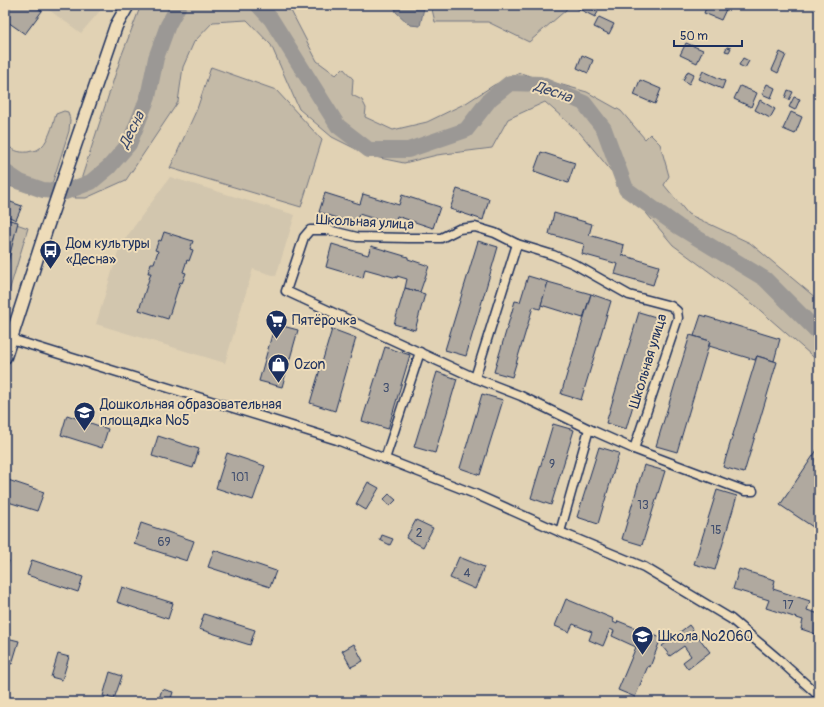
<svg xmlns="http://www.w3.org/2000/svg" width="824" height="707" font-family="Pangolin,sans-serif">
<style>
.built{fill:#d2c6ae}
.green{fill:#c4baa7;stroke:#707482}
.water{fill:#9b9895;stroke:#686e7f}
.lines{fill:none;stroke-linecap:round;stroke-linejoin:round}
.river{stroke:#9b9895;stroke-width:16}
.building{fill:#b0a99f;stroke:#1b2f5e}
.street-casing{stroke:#1b2f5e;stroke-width:11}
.secondary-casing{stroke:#1b2f5e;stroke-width:15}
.street{stroke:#eedcb9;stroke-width:8}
.secondary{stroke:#eedcb9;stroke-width:12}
.labels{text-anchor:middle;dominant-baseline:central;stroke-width:4;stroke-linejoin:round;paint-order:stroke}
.number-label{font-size:12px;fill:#404e6e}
.street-label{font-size:14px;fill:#1b2f5e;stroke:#eedcb9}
.poi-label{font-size:14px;fill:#1b2f5e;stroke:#eedcb9;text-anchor:start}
.water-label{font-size:15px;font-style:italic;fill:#3b496c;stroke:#eedcb9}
</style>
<rect width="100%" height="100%" fill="#e1d2b4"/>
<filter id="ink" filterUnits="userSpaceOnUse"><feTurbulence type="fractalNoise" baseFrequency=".025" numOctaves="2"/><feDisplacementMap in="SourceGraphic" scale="8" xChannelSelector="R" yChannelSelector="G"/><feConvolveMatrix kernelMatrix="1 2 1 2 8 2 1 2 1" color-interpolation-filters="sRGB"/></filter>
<g filter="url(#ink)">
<g class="built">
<polygon points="42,5 105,5 81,33"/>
<polygon points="170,177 295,215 276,276 253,269 225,363 96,324 120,246"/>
</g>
<g class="green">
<polygon points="141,5 288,5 317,61 336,75 343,68 353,79 352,95 362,100 366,108 365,117 393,130 427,122 466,103 494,85 520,73 587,92 621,111 645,139 650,134 660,144 669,176 664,185 688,214 750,243 816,298 819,298 819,362 753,304 673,245 626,189 580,133 545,102 508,119 492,148 437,155 404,163 370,156 332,137 299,109 271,45 247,20 213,22 194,42 183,67 178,102 126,180 86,198 75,198 121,57"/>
<polygon points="431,5 567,5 566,10 529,42 488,22 435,22"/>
<polygon points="211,67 276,90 322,140 301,207 170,168 197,109"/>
<path d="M 64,111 L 68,112 L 70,120 L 69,131 L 53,181 L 48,188 L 38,193 L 24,190 L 5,185 L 5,143 C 12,150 18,153 28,152 C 30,151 35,151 37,150 C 48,145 53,124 56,114 Z"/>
<polygon points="5,220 28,228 5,305"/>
</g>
<polygon class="water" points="394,5 423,5 424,8 420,26 410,25 396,12"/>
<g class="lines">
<g class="river">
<polyline points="258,5 271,19 338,126 369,150 408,150 466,130 490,99 510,83 540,84 584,103 604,129 626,189 679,227 765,279 819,333"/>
<polyline points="5,172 20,182 43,190 65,192 91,182 109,167 129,144 148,97 156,58 168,25 179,5"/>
</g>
</g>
<g class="building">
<polygon points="5,5 34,5 42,11 25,34 5,20"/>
<polygon points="578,5 584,5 598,12 595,17 577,8"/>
<polygon points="707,5 728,5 721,20 704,13"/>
<polygon points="599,17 614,24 609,34 594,27"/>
<polygon points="686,43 703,50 697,63 680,55"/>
<polygon points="727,47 731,48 729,52 725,51"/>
<polygon points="780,52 786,55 778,73 772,70"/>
<polygon points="582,55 593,60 588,73 577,68"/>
<polygon points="743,58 749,61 745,68 739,65"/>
<polygon points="688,71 694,74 689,84 683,80"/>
<polygon points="703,71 725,81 722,89 699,79"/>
<polygon points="640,80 661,89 655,104 634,95"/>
<polygon points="767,84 775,88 771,98 762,94"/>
<polygon points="740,86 757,93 751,107 734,99"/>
<polygon points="788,90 793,92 789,100 785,98"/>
<polygon points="794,97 800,99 795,110 789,107"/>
<polygon points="760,100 775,109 770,118 755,110"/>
<polygon points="791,112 802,117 795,134 783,129"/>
<polygon points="541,152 575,163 568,183 534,171"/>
<polygon points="457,189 489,199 483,220 450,209"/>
<polygon points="325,193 360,204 363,194 399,205 402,195 440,207 433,228 397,216 394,225 359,214 356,224 319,212"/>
<polygon points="5,200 22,206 16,220 5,215"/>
<polygon points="554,213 592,224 589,235 624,245 622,255 659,266 653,285 615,274 618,264 582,254 584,244 549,234"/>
<polygon points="5,219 18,222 5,274"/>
<polygon points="164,232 193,241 190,249 193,250 189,261 187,260 183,272 186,273 182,283 180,282 168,319 139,310 151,273 148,273 151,263 154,263 158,251 155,250 159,240 161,241"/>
<polygon points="478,241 498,247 466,356 445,350"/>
<polygon points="332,244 368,255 371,246 408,257 408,259 429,266 420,292 405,288 407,279 397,276 397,278 365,269 363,278 326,267"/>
<polygon points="528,276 548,282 540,309 533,307 512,377 494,372 515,301 520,302"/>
<polygon points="548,282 591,294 583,318 541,305"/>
<polygon points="405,288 425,294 415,330 394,324"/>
<polygon points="591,294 611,301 581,400 561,394"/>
<polygon points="639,312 659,318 626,429 606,423"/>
<polygon points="701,315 780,339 774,361 757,356 755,360 709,346 710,341 694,336"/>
<polygon points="275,324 298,330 282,387 259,381"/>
<polygon points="332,329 356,338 335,411 310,403"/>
<polygon points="690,335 710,341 677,452 656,446"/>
<polygon points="385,347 410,355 388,429 362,421"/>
<polygon points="757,356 777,362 744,473 723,467"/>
<polygon points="437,372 457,379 435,453 414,447"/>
<polygon points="482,394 503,400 480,475 460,468"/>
<polygon points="67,415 108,429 102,448 61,435"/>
<polygon points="553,424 574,430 551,505 531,498"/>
<polygon points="158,436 199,449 193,468 152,456"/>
<polygon points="599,447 619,453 598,524 577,517"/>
<polygon points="819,447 819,531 780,505"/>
<polygon points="227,453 265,466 253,500 216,488"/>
<polygon points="644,465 665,471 642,545 622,539"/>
<polygon points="5,479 44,492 37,511 5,501"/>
<polygon points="368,482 379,488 366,510 356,504"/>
<polygon points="717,490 737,496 715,570 694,564"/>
<polygon points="389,494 396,500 390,506 383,500"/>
<polygon points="416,520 433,528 423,547 406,538"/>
<polygon points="141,523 194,541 187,561 134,544"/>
<polygon points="382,535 393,539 390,545 380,540"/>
<polygon points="214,550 276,571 270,587 208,567"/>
<polygon points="459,557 484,567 475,589 450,578"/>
<polygon points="5,560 9,561 5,572"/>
<polygon points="32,560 83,577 78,592 27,575"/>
<polygon points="739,569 775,580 773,589 810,601 807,610 819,614 819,635 801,629 803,620 766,608 769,600 733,589"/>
<polygon points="122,587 173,603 168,619 117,602"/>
<polygon points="566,599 614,619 613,622 617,624 618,621 661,638 650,667 648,666 635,697 618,690 636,647 612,636 614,631 610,629 603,646 589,640 592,632 573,624 569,632 555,626"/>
<polygon points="204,614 255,630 250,645 199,629"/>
<polygon points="689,625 710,652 688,669 683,662 691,656 684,646 670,656 662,646"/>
<polygon points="7,638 19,641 12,664 5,662 5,645"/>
<polygon points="354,644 363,661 351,667 342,651"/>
<polygon points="58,654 69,657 62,680 51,677"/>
<polygon points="110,672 122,676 114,699 103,696"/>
<polygon points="162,689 173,692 170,702 158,702"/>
</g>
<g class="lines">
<defs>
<g id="street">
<polyline points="517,244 495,233 475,227 459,229 441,238 408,238 357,237 328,230 310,230 304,237 286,291 475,378 521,396 589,429 634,449 745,491 753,491"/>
<polyline points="11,339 337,440 475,494 560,532 644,567 731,619 777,658 819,696"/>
<polyline points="475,378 517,244 553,255 574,264 629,295 671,306 677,311 678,318 634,449"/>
<polyline points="385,459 420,352"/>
<polyline points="560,532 589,429"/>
</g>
<polyline id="secondary" points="5,357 46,230 116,26 128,5"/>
</defs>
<use href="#street" class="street-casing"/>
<use href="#secondary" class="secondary-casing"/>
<use href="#street" class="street"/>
<use href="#secondary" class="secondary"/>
</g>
</g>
<defs>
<symbol id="bus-pin" viewBox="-11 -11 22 30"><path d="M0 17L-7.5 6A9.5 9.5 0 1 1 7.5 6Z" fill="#1b2f5e" stroke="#eedcb9"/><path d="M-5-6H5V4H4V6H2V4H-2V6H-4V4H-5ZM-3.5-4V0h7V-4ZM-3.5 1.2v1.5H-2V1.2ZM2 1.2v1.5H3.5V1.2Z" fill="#fff"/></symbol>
<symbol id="supermarket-pin" viewBox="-11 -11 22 30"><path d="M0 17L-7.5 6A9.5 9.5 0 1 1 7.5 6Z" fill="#1b2f5e" stroke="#eedcb9"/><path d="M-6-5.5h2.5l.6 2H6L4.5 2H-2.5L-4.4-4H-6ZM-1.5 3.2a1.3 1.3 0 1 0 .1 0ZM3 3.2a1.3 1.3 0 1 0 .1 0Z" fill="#fff"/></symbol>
<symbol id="shop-pin" viewBox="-11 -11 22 30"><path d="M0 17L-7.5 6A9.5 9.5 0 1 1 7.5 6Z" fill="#1b2f5e" stroke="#eedcb9"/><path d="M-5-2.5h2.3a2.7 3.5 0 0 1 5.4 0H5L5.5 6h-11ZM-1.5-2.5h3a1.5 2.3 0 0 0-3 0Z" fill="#fff"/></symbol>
<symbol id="school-pin" viewBox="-11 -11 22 30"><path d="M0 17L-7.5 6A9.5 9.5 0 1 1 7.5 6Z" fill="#1b2f5e" stroke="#eedcb9"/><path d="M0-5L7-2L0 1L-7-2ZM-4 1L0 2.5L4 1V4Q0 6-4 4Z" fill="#fff"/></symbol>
</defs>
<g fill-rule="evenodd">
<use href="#bus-pin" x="38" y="238" width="25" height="34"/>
<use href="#supermarket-pin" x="264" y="308" width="25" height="34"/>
<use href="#shop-pin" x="266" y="352" width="25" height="34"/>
<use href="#school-pin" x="72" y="400" width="25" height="34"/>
<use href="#school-pin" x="630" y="624" width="25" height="34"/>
</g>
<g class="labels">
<g class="number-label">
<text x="386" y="388">3</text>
<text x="552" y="464">9</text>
<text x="240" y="477">101</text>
<text x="643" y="505">13</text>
<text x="716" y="530">15</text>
<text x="419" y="533">2</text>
<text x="164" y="542">69</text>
<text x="467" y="573">4</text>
<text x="788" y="605">17</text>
</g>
<g class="street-label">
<text transform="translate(365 222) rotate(3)">Школьная улица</text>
<text transform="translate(648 361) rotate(-73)">Школьная улица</text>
</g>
<g class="poi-label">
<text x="66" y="243">Дом культуры<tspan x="66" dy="16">«Десна»</tspan></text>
<text x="292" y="320">Пятёрочка</text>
<text x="294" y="364">Ozon</text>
<text x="100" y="404">Дошкольная образовательная<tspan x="100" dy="16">площадка №5</tspan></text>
<text x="658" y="636">Школа №2060</text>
</g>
<g class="water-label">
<text transform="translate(553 92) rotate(19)">Десна</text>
<text transform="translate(132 130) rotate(-63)">Десна</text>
</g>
</g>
<rect width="824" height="707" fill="none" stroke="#eedcb9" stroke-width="20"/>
<rect x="10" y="10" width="804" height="687" fill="none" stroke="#1b2f5e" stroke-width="1.5" filter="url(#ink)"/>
<path d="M674 40v6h68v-6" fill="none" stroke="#1b2f5e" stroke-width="2"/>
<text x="680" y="40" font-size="12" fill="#1b2f5e" stroke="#eedcb9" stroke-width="3" paint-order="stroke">50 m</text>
</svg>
